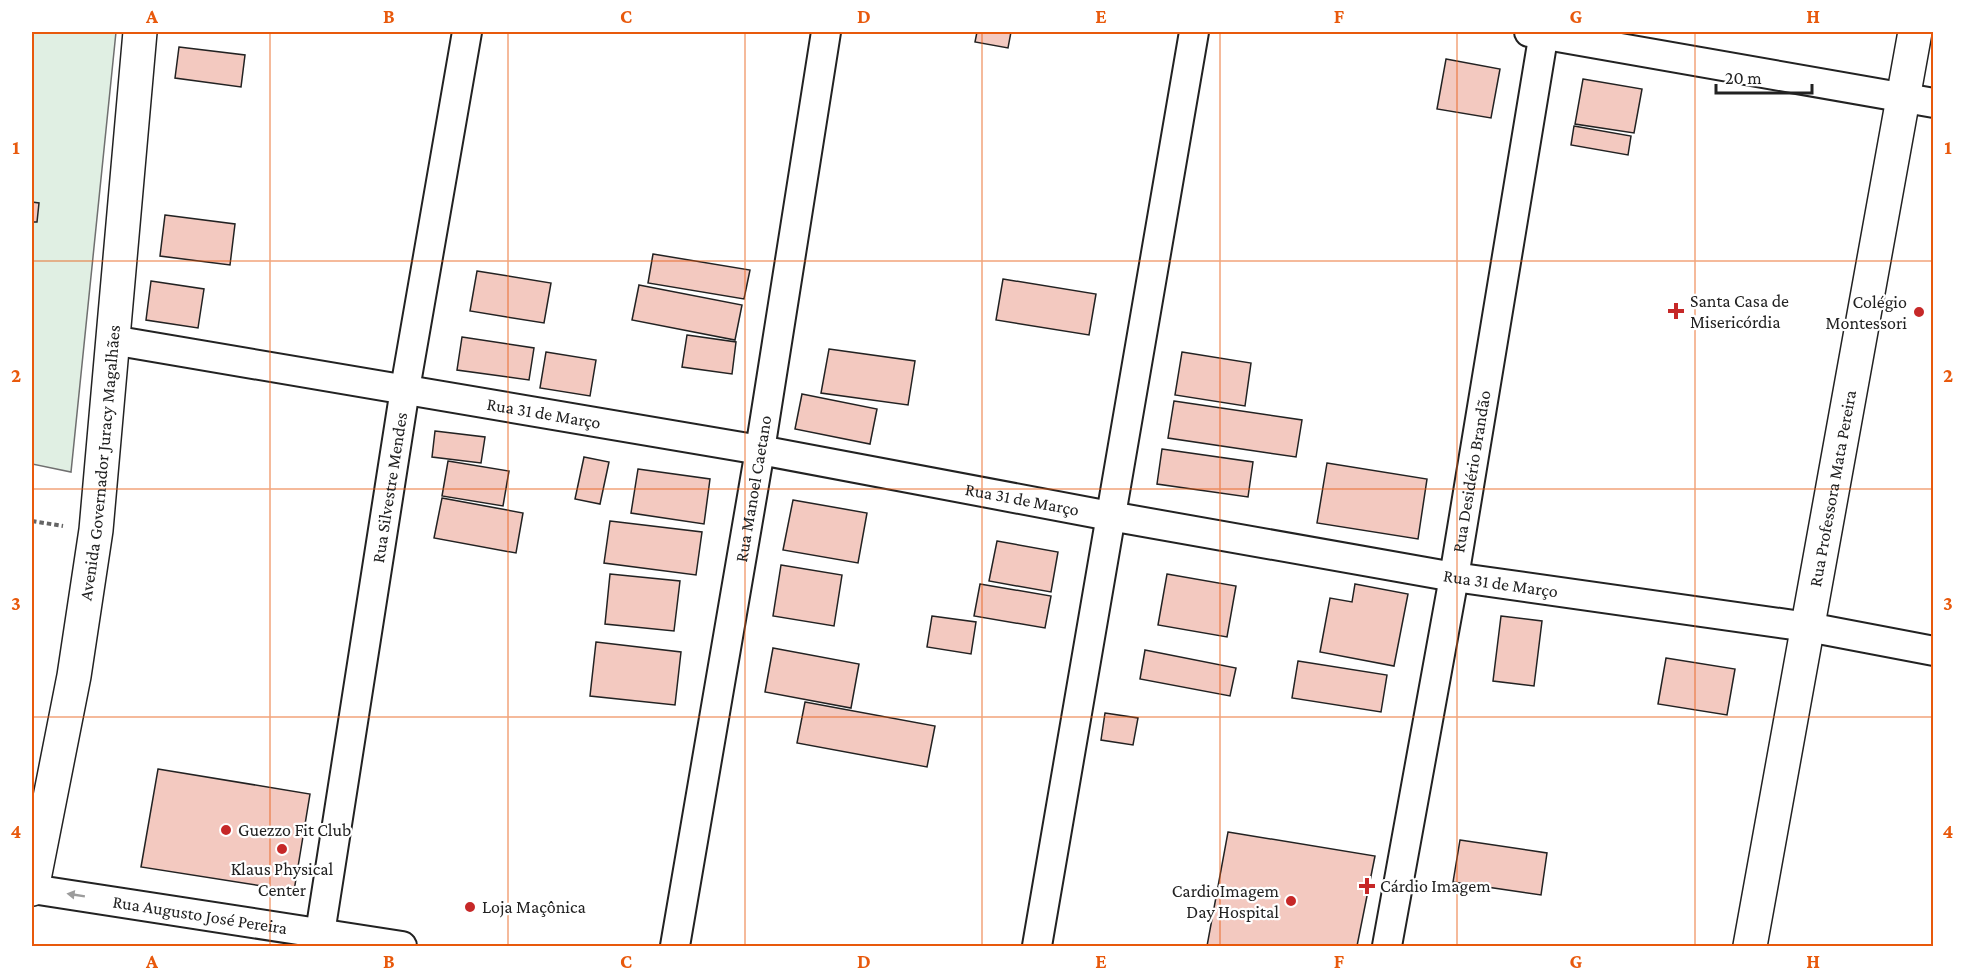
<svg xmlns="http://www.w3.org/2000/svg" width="1965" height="978" font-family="'Crimson Pro',serif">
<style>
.green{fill:#e0efe3;stroke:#6f6f6f;stroke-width:1.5}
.building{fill:#f3c9c0;stroke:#222;stroke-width:1.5}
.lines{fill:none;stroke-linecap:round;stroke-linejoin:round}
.street-casing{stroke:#222;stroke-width:32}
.secondary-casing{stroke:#222;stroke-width:36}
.path{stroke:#646464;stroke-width:4;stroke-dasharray:4.5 3;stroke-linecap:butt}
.street{stroke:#fff;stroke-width:28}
.secondary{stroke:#fff;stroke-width:33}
.oneway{fill:#9c9c9c}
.grid{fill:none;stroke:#e8590c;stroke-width:1.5;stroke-opacity:0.55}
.poi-dot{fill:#c62828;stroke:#fff;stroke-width:2}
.labels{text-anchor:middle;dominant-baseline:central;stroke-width:4.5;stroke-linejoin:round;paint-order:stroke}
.poi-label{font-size:18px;fill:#222;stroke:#fff;text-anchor:start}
.street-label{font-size:18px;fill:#222;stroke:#fff}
.neatline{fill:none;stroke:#e8590c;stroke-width:2}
.grid-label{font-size:20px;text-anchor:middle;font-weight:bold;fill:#e8590c}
</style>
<rect width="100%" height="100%" fill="#fff"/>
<polygon class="green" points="32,32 116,32 71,472 32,464"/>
<g class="building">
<polygon points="977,32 1011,32 1008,48 975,42"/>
<polygon points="179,47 245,55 241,87 175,78"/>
<polygon points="1446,59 1500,69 1491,118 1437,109"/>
<polygon points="1583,79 1642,89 1634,133 1575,124"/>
<polygon points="1574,126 1631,136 1628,155 1571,145"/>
<polygon points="32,202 39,203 37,222 32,222"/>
<polygon points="165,215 235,224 230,265 160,256"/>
<polygon points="653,254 750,270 744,299 648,283"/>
<polygon points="477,271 551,283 544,323 470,311"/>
<polygon points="1003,279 1096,294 1089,335 996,320"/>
<polygon points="151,281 204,289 198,328 146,320"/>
<polygon points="639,285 742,305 735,340 632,320"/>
<polygon points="687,335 736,342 732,374 682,367"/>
<polygon points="462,337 534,348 529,380 457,370"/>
<polygon points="829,349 915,361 908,405 821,393"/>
<polygon points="546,352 596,360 590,396 540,388"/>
<polygon points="1182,352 1251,363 1245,406 1175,395"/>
<polygon points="802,394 877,409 870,444 795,429"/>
<polygon points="1174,401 1302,420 1296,457 1168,438"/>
<polygon points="435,431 485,437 481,463 432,457"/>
<polygon points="1162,449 1253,462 1248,497 1157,484"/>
<polygon points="584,457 609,462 600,504 575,499"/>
<polygon points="448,461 509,471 503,506 442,496"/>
<polygon points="1327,463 1427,479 1418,539 1317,523"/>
<polygon points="638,469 710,479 704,524 631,513"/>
<polygon points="442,498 523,513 516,553 434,538"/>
<polygon points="793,500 867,513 858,563 783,550"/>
<polygon points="610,521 702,532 696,575 604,563"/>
<polygon points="997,541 1058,552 1051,592 989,581"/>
<polygon points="781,565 842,575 834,626 773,616"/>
<polygon points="610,574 680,581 674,631 605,624"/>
<polygon points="1167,574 1236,586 1227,637 1158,625"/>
<polygon points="980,584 1051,596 1045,628 974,616"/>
<polygon points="1355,584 1408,594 1394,666 1320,652 1330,598 1352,602"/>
<polygon points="932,616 976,622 971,654 927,647"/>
<polygon points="1501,616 1542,621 1534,686 1493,681"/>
<polygon points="596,642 681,652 675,705 590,696"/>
<polygon points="773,648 859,664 851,708 765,692"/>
<polygon points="1145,650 1236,668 1230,696 1140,679"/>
<polygon points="1666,658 1735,669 1727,715 1658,704"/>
<polygon points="1298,661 1387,675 1381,712 1292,698"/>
<polygon points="805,702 935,726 927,767 797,743"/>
<polygon points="1105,713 1138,718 1133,745 1101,740"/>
<polygon points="158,769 310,794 294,891 141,867"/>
<polygon points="1228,832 1375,856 1357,946 1207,946"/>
<polygon points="1460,840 1547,853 1541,895 1453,882"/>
</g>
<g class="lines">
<defs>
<g id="street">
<polyline points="1529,32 1934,103"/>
<path id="s1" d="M 112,340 L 760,450 L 1110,516 L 1454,577 L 1808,627 L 1934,651"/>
<path id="s2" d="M 32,889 L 402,946"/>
<path id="s3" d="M 318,946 L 405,389 L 467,32"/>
<path id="s4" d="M 675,946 L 760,450 L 826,32"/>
<polyline points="1037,946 1194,32"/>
<path id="s5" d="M 1387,946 L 1454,577 L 1544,32"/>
</g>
<g id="secondary">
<path id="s6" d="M 32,889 L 74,676 L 96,530 L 140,32"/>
<path id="s7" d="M 1750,946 L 1915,32"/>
</g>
</defs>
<use href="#street" class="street-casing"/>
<use href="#secondary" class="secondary-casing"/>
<polyline class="path" points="32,521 63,526"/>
<use href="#street" class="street"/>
<use href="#secondary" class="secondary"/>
</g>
<defs><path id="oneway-solid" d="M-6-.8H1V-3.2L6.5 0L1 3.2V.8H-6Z" transform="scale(1.5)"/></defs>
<use class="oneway" href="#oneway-solid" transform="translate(76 895) rotate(-171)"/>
<path class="grid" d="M 270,32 L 270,946M 508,32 L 508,946M 745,32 L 745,946M 982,32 L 982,946M 1220,32 L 1220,946M 1457,32 L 1457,946M 1695,32 L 1695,946M 32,261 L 1934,261M 32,489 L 1934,489M 32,717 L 1934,717"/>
<g class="poi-dot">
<path d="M1673 302h6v6h6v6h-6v6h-6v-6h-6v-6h6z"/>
<circle cx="1919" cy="312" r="6"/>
<circle cx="226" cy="830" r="6"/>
<circle cx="282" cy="849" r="6"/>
<path d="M1364 877h6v6h6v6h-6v6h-6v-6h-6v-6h6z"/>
<circle cx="1291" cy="901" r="6"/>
<circle cx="470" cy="907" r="6"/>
</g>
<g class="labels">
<g class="poi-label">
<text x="1690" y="301">Santa Casa de<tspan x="1690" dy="21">Misericórdia</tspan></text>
<text x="1907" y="302" text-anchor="end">Colégio<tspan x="1907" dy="21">Montessori</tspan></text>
<text x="238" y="830">Guezzo Fit Club</text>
<text x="282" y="869" text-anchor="middle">Klaus Physical<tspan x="282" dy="21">Center</tspan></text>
<text x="1380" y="886">Cárdio Imagem</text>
<text x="1279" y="891" text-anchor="end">CardioImagem<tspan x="1279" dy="21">Day Hospital</tspan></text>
<text x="482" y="907">Loja Maçônica</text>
</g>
<g class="street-label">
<text stroke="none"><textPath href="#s1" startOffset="438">Rua 31 de Março</textPath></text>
<text stroke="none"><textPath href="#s6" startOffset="432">Avenida Governador Juracy Magalhães</textPath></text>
<text stroke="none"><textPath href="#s5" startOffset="482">Rua Desidério Brandão</textPath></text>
<text stroke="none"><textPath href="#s3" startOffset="464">Rua Silvestre Mendes</textPath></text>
<text stroke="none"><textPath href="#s4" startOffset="464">Rua Manoel Caetano</textPath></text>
<text stroke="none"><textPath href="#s7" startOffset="465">Rua Professora Mata Pereira</textPath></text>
<text stroke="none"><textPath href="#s1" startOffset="924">Rua 31 de Março</textPath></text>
<text stroke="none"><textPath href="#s1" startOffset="1410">Rua 31 de Março</textPath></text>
<text stroke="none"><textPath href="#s2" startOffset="170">Rua Augusto José Pereira</textPath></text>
</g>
</g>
<rect width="1965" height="978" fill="none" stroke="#ffffff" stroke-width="66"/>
<path d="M1716 84v9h96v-9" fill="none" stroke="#222222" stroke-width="3"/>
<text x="1725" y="84" font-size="18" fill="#222222" stroke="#ffffff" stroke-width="4.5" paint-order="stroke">20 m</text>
<rect x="33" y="33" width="1899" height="912" class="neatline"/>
<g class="grid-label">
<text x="152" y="23">A</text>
<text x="389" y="23">B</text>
<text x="626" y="23">C</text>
<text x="864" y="23">D</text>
<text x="1101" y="23">E</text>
<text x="1339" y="23">F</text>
<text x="1576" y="23">G</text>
<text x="1813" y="23">H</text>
<text x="16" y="154">1</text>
<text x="1948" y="154">1</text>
<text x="16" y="382">2</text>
<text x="1948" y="382">2</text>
<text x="16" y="610">3</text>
<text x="1948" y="610">3</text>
<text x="16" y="838">4</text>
<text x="1948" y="838">4</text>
<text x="152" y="968">A</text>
<text x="389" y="968">B</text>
<text x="626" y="968">C</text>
<text x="864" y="968">D</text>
<text x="1101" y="968">E</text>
<text x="1339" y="968">F</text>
<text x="1576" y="968">G</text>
<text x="1813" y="968">H</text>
</g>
</svg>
